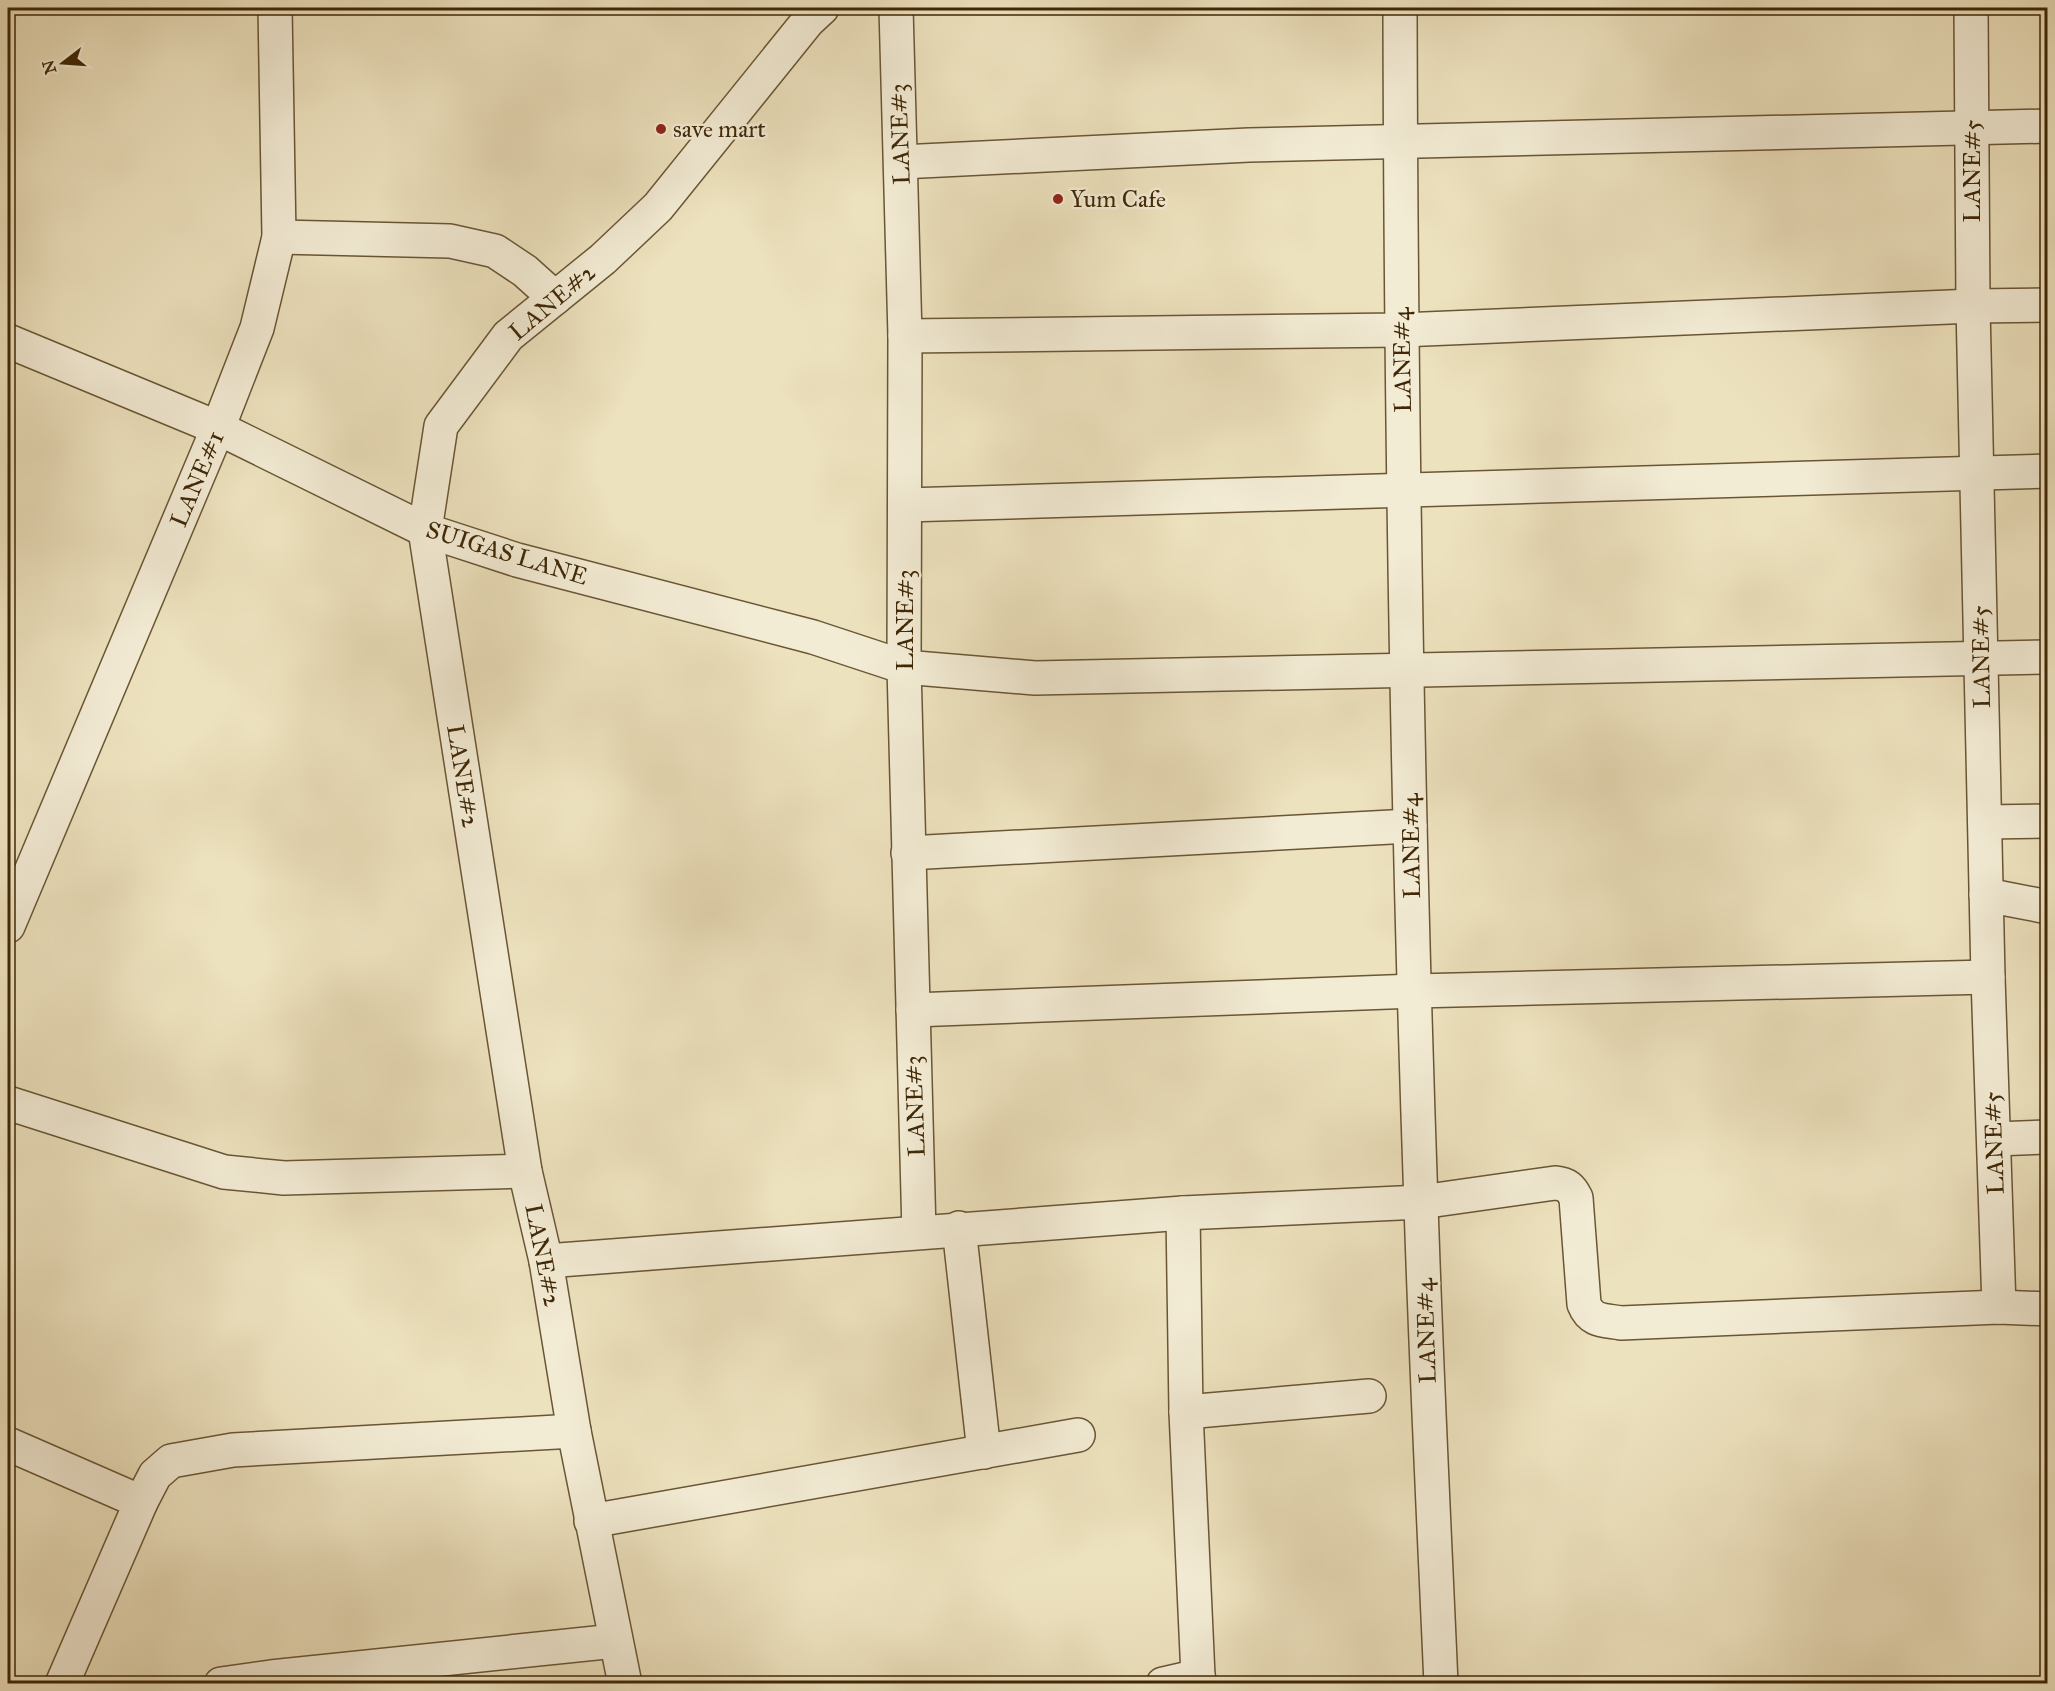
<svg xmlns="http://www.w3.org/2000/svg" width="2055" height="1691" font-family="'IM FELL Great Primer',serif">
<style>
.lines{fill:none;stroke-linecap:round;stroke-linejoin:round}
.minor-casing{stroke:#6a5634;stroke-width:36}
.minor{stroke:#f3ecd5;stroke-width:33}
.poi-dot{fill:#8f2418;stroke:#f3ecd5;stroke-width:2}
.labels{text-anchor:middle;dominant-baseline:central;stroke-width:5;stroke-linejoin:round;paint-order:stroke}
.poi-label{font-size:24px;fill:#3f2706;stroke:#f3ecd5;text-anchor:start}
.street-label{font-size:24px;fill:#3f2706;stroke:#f3ecd5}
</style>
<rect width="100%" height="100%" fill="#ede2be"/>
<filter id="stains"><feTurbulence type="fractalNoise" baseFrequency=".00333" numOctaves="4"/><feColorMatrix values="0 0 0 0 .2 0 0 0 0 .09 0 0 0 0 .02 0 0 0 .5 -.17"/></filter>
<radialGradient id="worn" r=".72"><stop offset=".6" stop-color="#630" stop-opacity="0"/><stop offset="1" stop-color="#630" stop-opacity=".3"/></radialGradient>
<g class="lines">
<defs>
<g id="minor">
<polyline points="896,8 905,336 904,667 919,1232"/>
<path d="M 1400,8 C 1401,406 1407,805 1421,1204 C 1426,1364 1434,1524 1441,1684"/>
<polyline points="1971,8 1973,306 1988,977 1999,1307"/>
<polyline points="901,162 1249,145 2048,126"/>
<polyline points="279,237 450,241 495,251 525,271 555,298"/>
<polyline points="905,336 1401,330 1973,306 2048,305"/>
<polyline points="8,341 218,428 425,530 517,560 813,637 904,667 1035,678 2048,657"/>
<polyline points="905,505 2048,471"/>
<polyline points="1985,822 2048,821"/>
<polyline points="908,853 1410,826"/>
<polyline points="1986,895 2048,907"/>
<polyline points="8,926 218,428 257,328 279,237 275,8"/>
<polyline points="913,1010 1415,991 1988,977"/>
<polyline points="8,1103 224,1172 284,1178 525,1171"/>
<polyline points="1995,1139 2048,1137"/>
<polyline points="1183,1213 1186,1412 1198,1676 1200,1684"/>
<polyline points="959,1228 984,1452"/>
<path d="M 546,1261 L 1183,1213 L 1421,1202 L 1555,1183 C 1567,1184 1571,1188 1576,1198 L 1584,1304 C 1591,1322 1604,1320 1621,1323 L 1999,1307 L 2048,1309"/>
<polyline points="1186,1412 1369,1396"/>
<polyline points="8,1444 141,1502 62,1684"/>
<polyline points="141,1502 155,1475 171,1461 233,1450 574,1431"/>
<polyline points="591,1521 1078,1435"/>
<polyline points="221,1684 271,1677 615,1641"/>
<polyline points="625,1684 574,1431 546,1261 525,1171 425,530 441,426 508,336 603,259 658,207 808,21 822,8"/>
<polyline points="1163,1684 1198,1676"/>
</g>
</defs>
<use href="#minor" class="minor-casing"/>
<use href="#minor" class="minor"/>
</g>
<g class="poi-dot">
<circle cx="661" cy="129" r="6"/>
<circle cx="1058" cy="199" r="6"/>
</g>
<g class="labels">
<g class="poi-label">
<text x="673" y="129">save mart</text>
<text x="1070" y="199">Yum Cafe</text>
</g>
<g class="street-label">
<text transform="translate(900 134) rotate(-92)">LANE#3</text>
<text transform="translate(1972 171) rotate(-90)">LANE#5</text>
<text transform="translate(552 302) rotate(-40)">LANE#2</text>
<text transform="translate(1402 360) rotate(-91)">LANE#4</text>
<text transform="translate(197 479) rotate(-67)">LANE#1</text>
<text transform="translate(507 553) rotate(17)">SUIGAS LANE</text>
<text transform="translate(905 620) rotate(-90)">LANE#3</text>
<text transform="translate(1981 657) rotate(-91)">LANE#5</text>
<text transform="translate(463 776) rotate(81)">LANE#2</text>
<text transform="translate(1411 846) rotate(-91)">LANE#4</text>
<text transform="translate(915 1106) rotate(-92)">LANE#3</text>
<text transform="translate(1994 1143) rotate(-92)">LANE#5</text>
<text transform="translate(543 1255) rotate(79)">LANE#2</text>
<text transform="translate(1426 1331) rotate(-92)">LANE#4</text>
</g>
</g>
<rect width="2055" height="1691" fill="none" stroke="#ede2be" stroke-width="30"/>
<rect x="9" y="9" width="2037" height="1673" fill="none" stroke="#3f2706" stroke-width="3"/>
<rect x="15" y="15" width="2025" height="1661" fill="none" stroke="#3f2706" stroke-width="1.5"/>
<g transform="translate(63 63) rotate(253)" stroke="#f3ecd5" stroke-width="4.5" paint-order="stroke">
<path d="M0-4.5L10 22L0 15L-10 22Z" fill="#3f2706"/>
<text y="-9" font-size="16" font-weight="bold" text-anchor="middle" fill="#3f2706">N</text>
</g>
<rect width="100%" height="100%" filter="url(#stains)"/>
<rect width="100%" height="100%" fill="url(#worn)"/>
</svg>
